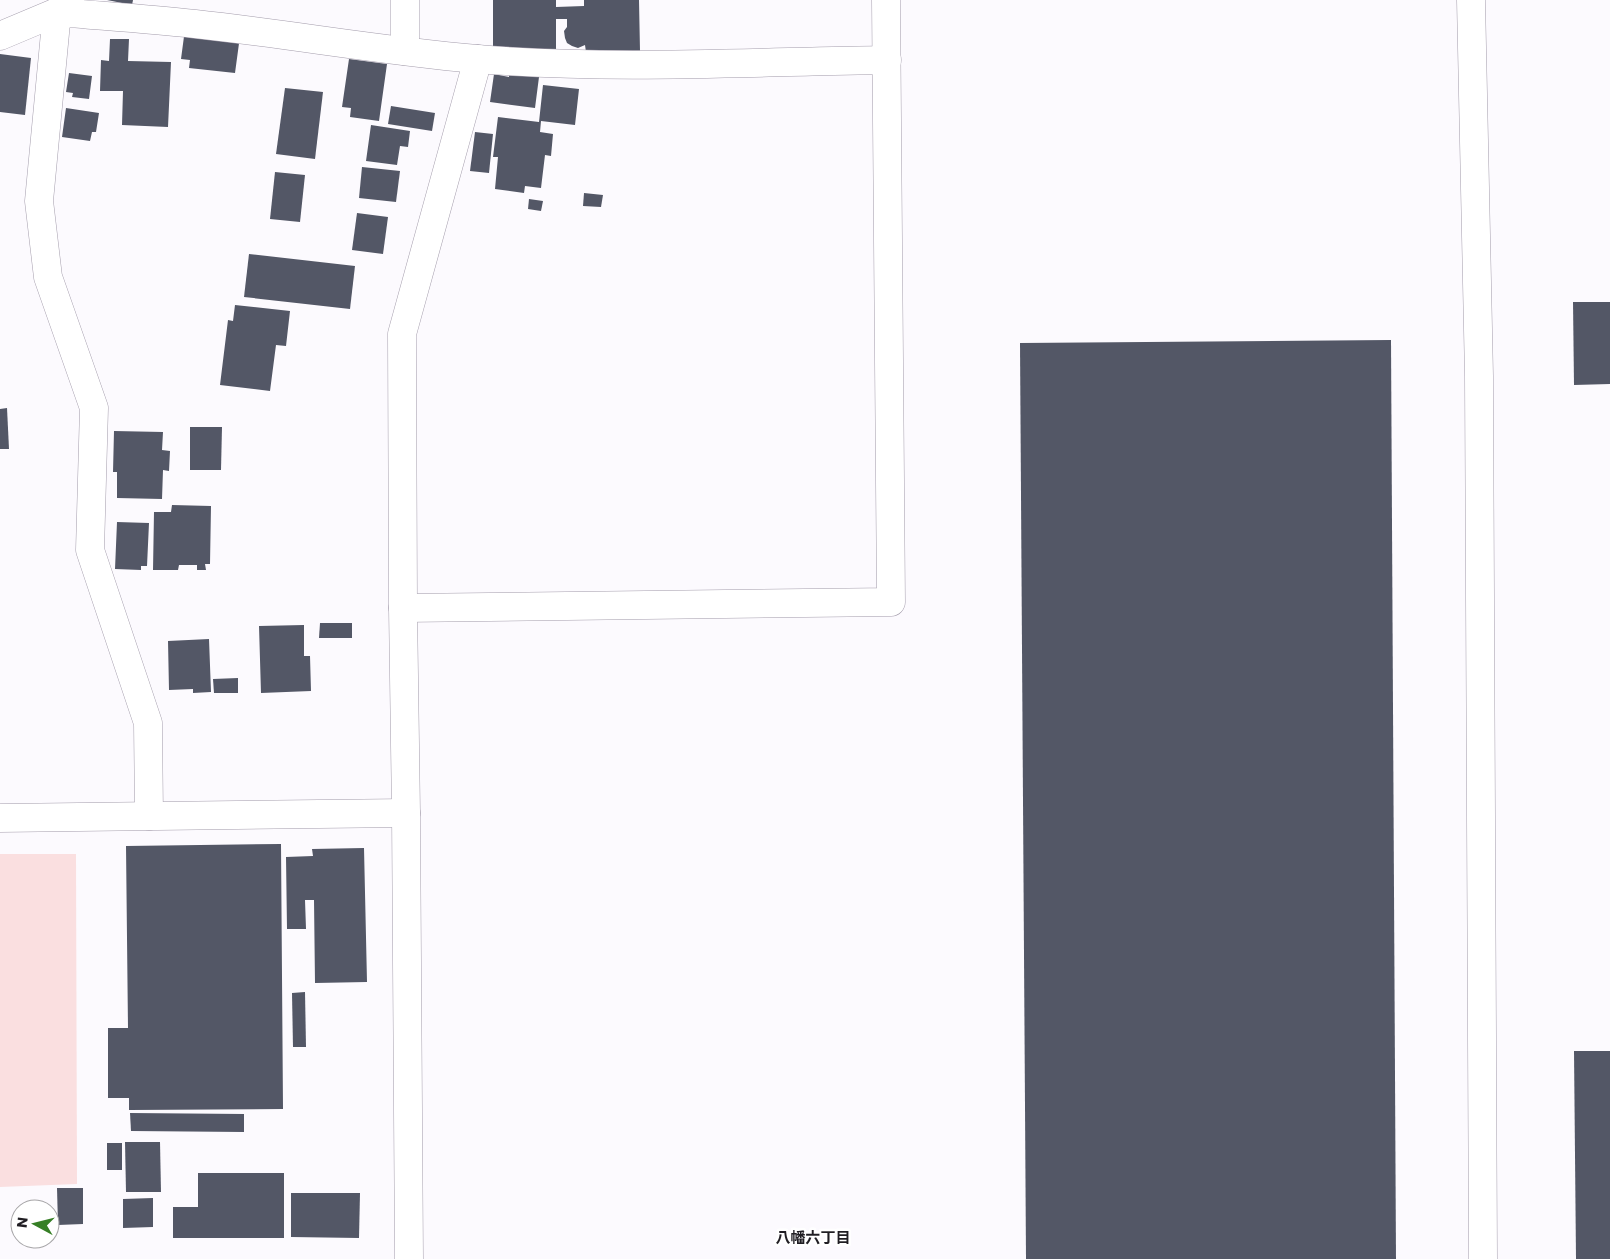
<svg xmlns="http://www.w3.org/2000/svg" width="1610" height="1259" font-family="Poppins,'Noto Sans JP',sans-serif">
<style>
.green{fill:#fadfe0}
.building{fill:#535766}
.lines{fill:none;stroke-linecap:round;stroke-linejoin:round}
.minor-casing{stroke:#a49dac;stroke-width:29}
.minor{stroke:#fff;stroke-width:28}
.labels{text-anchor:middle;dominant-baseline:central;stroke-width:5;stroke-linejoin:round;paint-order:stroke}
.neighbourhood-label{font-size:15px;font-weight:bold;fill:#201e23;stroke:#fff}
</style>
<rect width="100%" height="100%" fill="#fcfafe"/>
<polygon class="green" points="0,854 76,854 77,1184 0,1187"/>
<g class="building">
<polygon points="107,0 133,0 132,5"/>
<polygon points="493,0 556,0 556,7 584,6 584,0 639,0 640,51 586,52 585,45 578,48 572,46 567,43 565,38 564,31 567,27 567,19 556,19 556,49 493,49"/>
<polygon points="185,29 240,36 235,73 189,68 190,60 181,59"/>
<polygon points="110,39 129,39 128,61 171,62 168,127 122,125 123,91 100,91 101,60 109,61"/>
<polygon points="0,54 31,58 25,115 0,112"/>
<polygon points="349,59 387,64 379,121 350,117 351,108 342,107"/>
<polygon points="69,73 92,76 89,99 72,97 73,93 66,92"/>
<polygon points="509,73 539,77 535,108 490,102 494,74 509,77"/>
<polygon points="543,85 579,89 575,125 541,121 540,132 553,134 551,156 545,155 541,188 525,186 524,193 495,189 498,157 493,157 498,117 539,122"/>
<polygon points="285,88 323,92 315,159 276,154"/>
<polygon points="391,106 435,113 432,131 388,124"/>
<polygon points="66,108 99,113 96,132 92,132 90,141 62,137"/>
<polygon points="371,125 410,131 408,147 400,146 397,165 366,161"/>
<polygon points="475,132 493,134 489,173 470,171"/>
<polygon points="362,167 400,171 396,202 359,198"/>
<polygon points="275,172 305,175 300,222 270,219"/>
<polygon points="584,193 603,195 601,207 583,206"/>
<polygon points="529,199 543,201 541,211 528,209"/>
<polygon points="357,213 388,217 383,254 352,250"/>
<polygon points="249,254 355,266 350,309 244,297"/>
<polygon points="1573,302 1610,302 1610,384 1574,385"/>
<polygon points="235,305 290,311 286,346 276,345 270,391 220,385 228,320 233,321"/>
<polygon points="1391,340 1396,1259 1026,1259 1020,343"/>
<polygon points="7,408 9,449 0,449 0,409"/>
<polygon points="190,427 222,427 221,470 190,470"/>
<polygon points="114,431 163,432 162,450 170,451 169,471 163,470 162,499 117,498 117,472 113,472"/>
<polygon points="172,505 211,506 210,564 205,564 206,570 197,570 197,565 179,565 178,570 153,570 154,512 171,512"/>
<polygon points="117,522 149,523 147,566 141,566 141,570 115,569"/>
<polygon points="320,623 352,623 352,638 319,638"/>
<polygon points="304,625 304,656 310,656 311,691 261,693 259,626"/>
<polygon points="209,639 211,692 193,693 193,689 169,690 168,641"/>
<polygon points="238,678 238,693 214,693 213,679"/>
<polygon points="281,844 283,1109 129,1110 129,1098 108,1098 108,1028 128,1028 126,846"/>
<polygon points="364,848 367,982 315,983 314,900 305,900 306,929 287,929 286,857 313,856 312,849"/>
<polygon points="305,992 306,1047 293,1047 292,993"/>
<polygon points="1574,1051 1610,1051 1610,1259 1576,1259"/>
<polygon points="130,1113 244,1114 244,1132 131,1131"/>
<polygon points="125,1142 160,1142 161,1192 126,1192"/>
<rect x="107" y="1143" width="15" height="27"/>
<polygon points="198,1173 284,1173 284,1238 173,1238 173,1207 198,1207"/>
<polygon points="57,1188 83,1188 83,1224 58,1225"/>
<polygon points="291,1193 360,1193 359,1238 291,1237"/>
<polygon points="153,1198 153,1227 123,1228 123,1199"/>
</g>
<g class="lines">
<defs>
<g id="minor">
<polyline points="405,0 405,51"/>
<polyline points="1471,0 1479,376 1483,1259"/>
<polyline points="0,36 57,12 70,1"/>
<polyline points="403,608 891,602 886,0"/>
<path d="M 149,816 L 148,723 L 90,550 L 94,408 L 48,277 L 39,201 L 57,12 C 103,16 149,19 195,24 C 289,34 383,51 477,59 C 613,70 751,62 887,60"/>
<polyline points="0,818 406,813"/>
<polyline points="409,1259 406,813 403,608 402,334 478,59"/>
</g>
</defs>
<use href="#minor" class="minor-casing"/>
<use href="#minor" class="minor"/>
</g>
<g class="labels">
<g class="neighbourhood-label">
<text x="813" y="1237">八幡六丁目</text>
</g>
</g>
<g transform="translate(35 1224) rotate(277)"><circle r="24" fill="#ffffff" stroke="#a6a5a7"/>
<path d="M0-4L9 19L0 12L-9 19Z" fill="#367f25"/>
<text y="-8" font-size="14" font-weight="bold" text-anchor="middle" fill="#201e23">N</text>
</g>
</svg>
